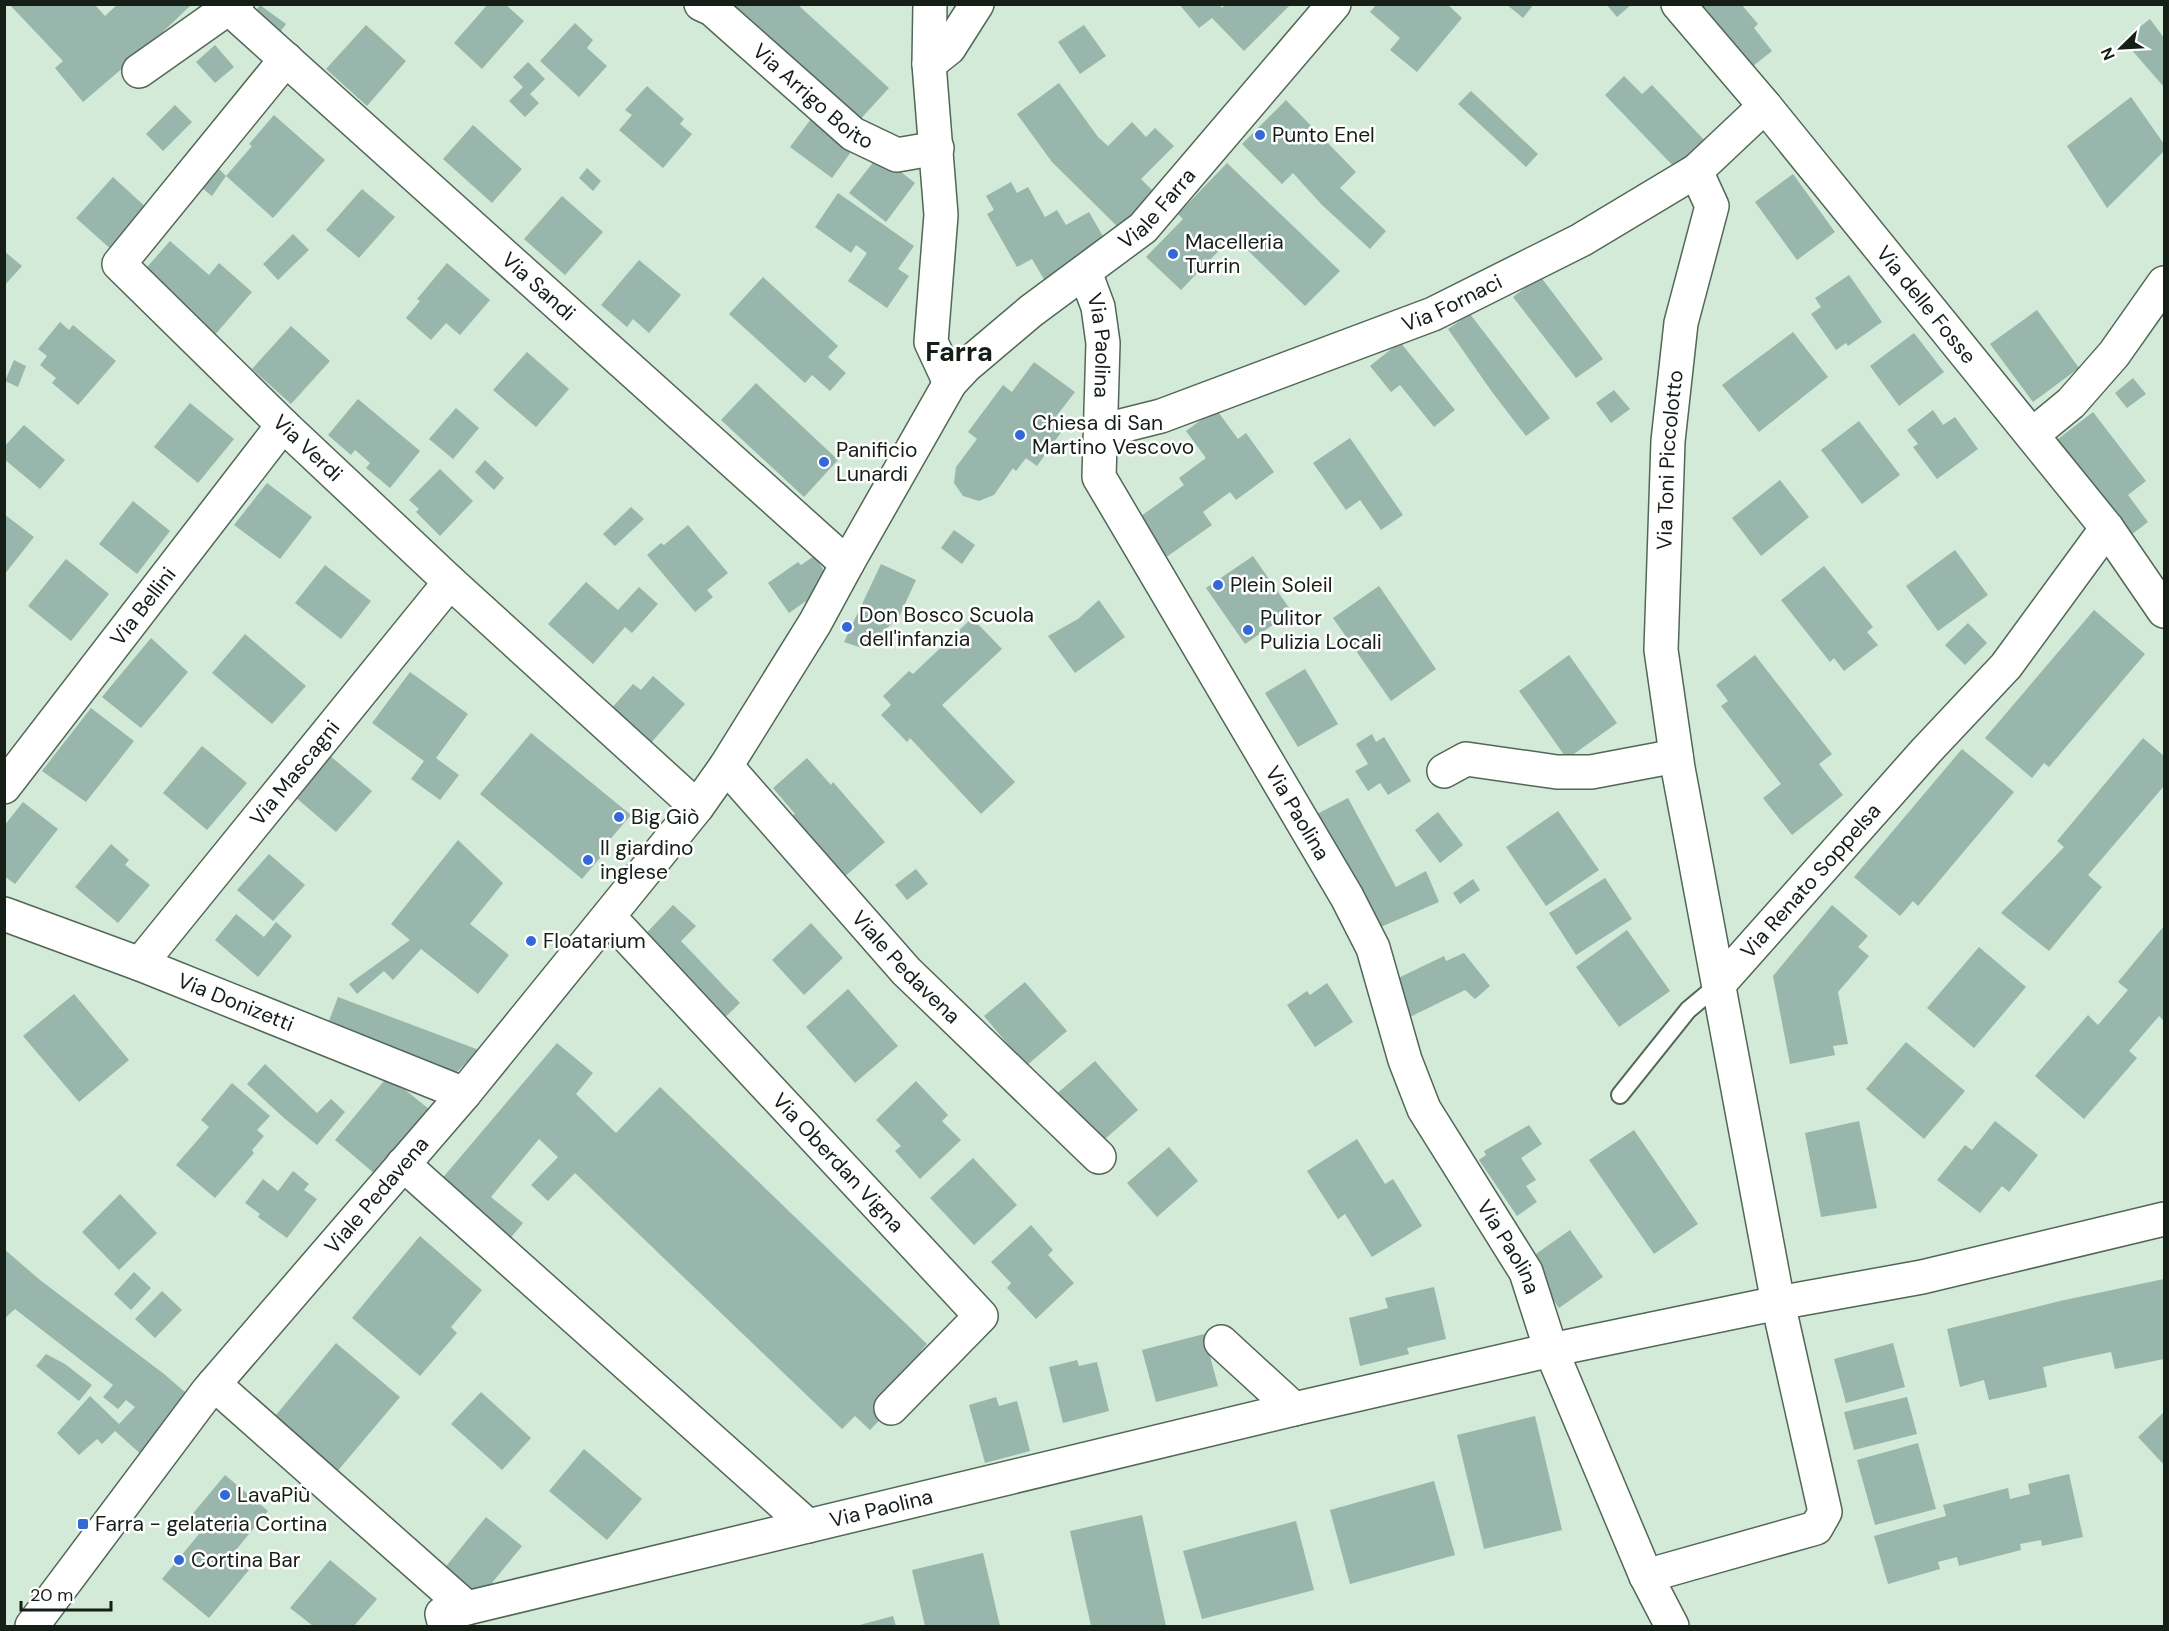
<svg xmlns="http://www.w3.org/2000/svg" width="2169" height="1631" font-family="'DM Sans',sans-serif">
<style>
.building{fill:#98b6ac}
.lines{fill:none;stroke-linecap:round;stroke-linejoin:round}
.service-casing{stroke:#526756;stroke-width:20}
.minor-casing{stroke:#526756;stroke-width:36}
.tertiary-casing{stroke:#526756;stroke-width:36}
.secondary-casing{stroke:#526756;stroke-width:36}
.service{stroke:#fff;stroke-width:16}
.minor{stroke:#fff;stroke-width:33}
.tertiary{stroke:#fff;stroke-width:33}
.secondary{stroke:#fff;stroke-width:33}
.poi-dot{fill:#3268d7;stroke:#fff;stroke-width:2}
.labels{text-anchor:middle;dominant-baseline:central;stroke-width:5;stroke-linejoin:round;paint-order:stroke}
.street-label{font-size:21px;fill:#151e17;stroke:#fff}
.poi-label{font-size:21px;fill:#151e17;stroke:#fff;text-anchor:start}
.district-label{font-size:27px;font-weight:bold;fill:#151e17;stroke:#fff}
</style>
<rect width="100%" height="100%" fill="#d2ead7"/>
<g class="building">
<polygon points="9,4 94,4 105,16 118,4 192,4 145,49 83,102 55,68 63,61"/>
<polygon points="488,4 505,4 524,21 482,69 454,43"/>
<polygon points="727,4 797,4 889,88 855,125"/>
<polygon points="1179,4 1219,4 1222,8 1226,4 1291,4 1244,51 1212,18 1199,28"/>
<polygon points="1377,4 1447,4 1462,18 1417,72 1390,50 1400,38 1370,12"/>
<polygon points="1506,4 1534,4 1523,18"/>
<polygon points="1606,4 1632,4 1617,17"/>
<polygon points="1686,4 1741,4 1758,24 1754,28 1772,51 1744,73"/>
<polygon points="260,5 286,24 275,39 249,20"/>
<polygon points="2150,19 2164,38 2164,87 2123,40"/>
<polygon points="575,23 593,40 587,48 607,66 579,97 540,61"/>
<polygon points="366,25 406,61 367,106 326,69"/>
<polygon points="1084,25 1106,56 1080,74 1058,42"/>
<polygon points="215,45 234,67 215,83 196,62"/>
<polygon points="528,62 545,79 530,94 539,103 525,117 509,101 523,87 513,77"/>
<polygon points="1624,76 1642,94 1652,85 1708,144 1679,172 1605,95"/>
<polygon points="1059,83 1098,137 1108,146 1132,122 1146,137 1155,128 1174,146 1141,179 1156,194 1124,233 1052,162 1017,114"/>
<polygon points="647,86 684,119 680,124 692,134 663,168 619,130 632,115 625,110"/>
<polygon points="1471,91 1538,154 1526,167 1458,104"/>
<polygon points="2131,97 2164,144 2164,151 2107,208 2067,146"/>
<polygon points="1286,100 1356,172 1340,188 1386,231 1370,249 1322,205 1293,173 1282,184 1242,144"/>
<polygon points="175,105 192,122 163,151 146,134"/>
<polygon points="274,115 325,160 273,218 226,176 252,146 249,144"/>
<polygon points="814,115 856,145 832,178 790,147"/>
<polygon points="473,125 522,169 492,203 443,159"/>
<polygon points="879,155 915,183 886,222 849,193"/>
<polygon points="1227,163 1340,271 1305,306 1233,236 1181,290 1146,257 1183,219 1178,214"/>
<polygon points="218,168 226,176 212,196 202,188"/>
<polygon points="587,168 601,181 593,191 579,178"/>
<polygon points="1793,174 1835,232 1797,260 1755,202"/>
<polygon points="113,177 150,211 113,251 76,218"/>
<polygon points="1011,182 1017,193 1028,187 1045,217 1057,210 1066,225 1089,212 1108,245 1045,281 1032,259 1017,267 987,214 994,210 986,196"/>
<polygon points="362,189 395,217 359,258 326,230"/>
<polygon points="838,193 914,246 898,269 909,276 887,308 848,281 867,253 856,245 851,253 815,227"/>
<polygon points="562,196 603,232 565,275 524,239"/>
<polygon points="293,234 309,250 278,280 263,264"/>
<polygon points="170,241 209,275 219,263 252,292 213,337 141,274"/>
<polygon points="4,251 22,266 4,286"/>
<polygon points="639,260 681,295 649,333 633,319 627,327 601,305"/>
<polygon points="447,263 490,300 460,335 446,323 431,340 406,318 420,301 417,299"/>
<polygon points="1849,275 1882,322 1848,346 1846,343 1836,350 1811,314 1821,307 1815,298"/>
<polygon points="1540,276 1603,359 1576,378 1513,297"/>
<polygon points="763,277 838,346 828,357 846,373 830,391 812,375 805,383 729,314"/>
<polygon points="2037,310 2079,368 2033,402 1990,344"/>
<polygon points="1470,314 1550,418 1526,436 1492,392 1448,329"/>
<polygon points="60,322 69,330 73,325 116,361 78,405 52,383 56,378 40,365 47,356 38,349"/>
<polygon points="291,326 330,361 291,404 252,369"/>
<polygon points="1793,332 1828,377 1759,432 1722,385"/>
<polygon points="1914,333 1944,372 1899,406 1870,366"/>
<polygon points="1400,342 1455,410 1434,427 1400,385 1391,392 1370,366"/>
<polygon points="527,352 569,389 536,427 493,390"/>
<polygon points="14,360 26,366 18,387 5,381"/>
<polygon points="1034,362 1075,392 1051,423 1062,431 1037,466 1026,458 1016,471 1013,468 994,495 979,501 963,496 954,483 956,467 977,439 968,432 1003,385 1012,392"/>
<polygon points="2133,378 2146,394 2127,408 2115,393"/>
<polygon points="756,383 838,460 804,497 721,420"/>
<polygon points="1614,390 1630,409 1611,423 1596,403"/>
<polygon points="358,399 420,451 390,488 366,468 370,463 355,450 351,455 328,435"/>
<polygon points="190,403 234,439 198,483 154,447"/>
<polygon points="456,408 479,428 453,459 429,439"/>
<polygon points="1216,409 1238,439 1246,433 1274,472 1236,500 1230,492 1203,512 1212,525 1165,558 1137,519 1184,485 1179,478 1206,458 1186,431"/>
<polygon points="1933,410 1943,425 1955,417 1978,449 1937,479 1913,447 1918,444 1907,430"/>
<polygon points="2093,412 2146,481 2128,495 2148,522 2127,538 2049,446"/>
<polygon points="1859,421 1900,475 1862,504 1821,450"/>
<polygon points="24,425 65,460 40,489 4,459 4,447"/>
<polygon points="1350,438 1403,515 1381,530 1360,500 1346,510 1313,463"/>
<polygon points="485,460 504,478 494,490 475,472"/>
<polygon points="440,469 473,501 440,536 416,512 419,509 409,500"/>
<polygon points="1780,480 1809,517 1761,556 1732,518"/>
<polygon points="267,483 312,517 280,559 234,525"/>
<polygon points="133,501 170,531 137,574 99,544"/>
<polygon points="631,507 644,519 615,546 603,534"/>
<polygon points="4,514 34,537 4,575"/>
<polygon points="688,525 728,573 707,590 713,597 695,612 647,555 661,543 664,545"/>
<polygon points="954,530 975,545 962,564 941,548"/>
<polygon points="1955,550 1988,595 1938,631 1906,586"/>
<polygon points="814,556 828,576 815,585 819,592 789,613 768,583 798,562 801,565"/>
<polygon points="1253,556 1292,612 1245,644 1206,588"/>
<polygon points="66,559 109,594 71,641 28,606"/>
<polygon points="881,564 916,580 898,619 862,648 844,642"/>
<polygon points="325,565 371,601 341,639 295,603"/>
<polygon points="1824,566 1873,627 1867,632 1878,645 1844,671 1834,658 1830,662 1781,600"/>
<polygon points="586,582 618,610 639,587 658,604 632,633 625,627 593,664 548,624"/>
<polygon points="1379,586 1436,669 1391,701 1333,618"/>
<polygon points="1099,600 1125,637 1075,673 1048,636 1078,619"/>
<polygon points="2094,610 2145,654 2049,767 2044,763 2032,778 1985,738"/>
<polygon points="972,618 1002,649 942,705 1015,782 981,814 910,738 907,742 881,715 891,705 883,696 909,671 913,674"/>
<polygon points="1968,623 1987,643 1965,665 1945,645"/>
<polygon points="245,634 306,686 272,724 212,673"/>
<polygon points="151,638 188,672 141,728 102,697"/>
<polygon points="1569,655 1617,723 1567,759 1519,691"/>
<polygon points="1755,655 1832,754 1819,764 1843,795 1792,835 1763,798 1781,784 1721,706 1728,701 1716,685"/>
<polygon points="1305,669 1338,724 1298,747 1265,693"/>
<polygon points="410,672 468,714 436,758 459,775 440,800 411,779 424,761 372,723"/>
<polygon points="653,676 685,704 651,743 611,709 633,684 641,690"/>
<polygon points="91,708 134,741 86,802 42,771"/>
<polygon points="531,733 631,815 606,844 610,846 582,879 480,794"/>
<polygon points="1372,734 1376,742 1384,737 1411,781 1388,795 1380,783 1368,791 1355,771 1368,764 1356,744"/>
<polygon points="2143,738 2164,756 2164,786 2088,875 2102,887 2049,951 2001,913 2064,847 2057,841"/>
<polygon points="202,746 247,783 207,830 163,793"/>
<polygon points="1962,749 2014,792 1918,906 1913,901 1900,916 1854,877"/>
<polygon points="329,755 372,791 336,832 294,796"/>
<polygon points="807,758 831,785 833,782 885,842 843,878 791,817 795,814 773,788"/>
<polygon points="1348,798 1396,887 1426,871 1439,902 1376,929 1317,814"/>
<polygon points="23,802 58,829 15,884 4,876 4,826"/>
<polygon points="1558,811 1599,870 1546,906 1506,847"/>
<polygon points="1438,812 1463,845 1440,863 1415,830"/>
<polygon points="458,840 503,883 470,924 509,955 478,994 421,949 393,980 384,971 357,994 349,984 410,940 391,924"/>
<polygon points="111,844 129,860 125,865 150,885 118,923 75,887"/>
<polygon points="269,854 305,885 273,921 237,890"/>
<polygon points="916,869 928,884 907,900 895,885"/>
<polygon points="1605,878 1632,919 1576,955 1549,913"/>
<polygon points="1473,879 1480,890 1460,904 1453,893"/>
<polygon points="673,905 696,926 681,941 740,1003 716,1026 636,944"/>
<polygon points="1832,905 1868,936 1858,947 1869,956 1838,992 1848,1044 1833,1046 1835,1055 1790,1064 1773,976"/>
<polygon points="236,914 264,937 276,922 292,936 258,977 215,940"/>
<polygon points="811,923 843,958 804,995 772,960"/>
<polygon points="2164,926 2164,1021 2159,1016 2129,1051 2137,1058 2084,1119 2035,1076 2088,1015 2098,1025 2128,990 2118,982"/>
<polygon points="1627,930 1670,991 1619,1027 1576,967"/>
<polygon points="1979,947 2026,987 1974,1048 1927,1008"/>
<polygon points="1464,953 1490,986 1475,999 1465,990 1410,1017 1392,981 1444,956 1446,961"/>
<polygon points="1025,982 1067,1031 1026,1066 984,1016"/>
<polygon points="1327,983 1353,1022 1315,1047 1287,1005 1307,991 1310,995"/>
<polygon points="848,989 898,1046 855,1083 806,1027"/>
<polygon points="74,994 129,1060 79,1102 23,1036"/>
<polygon points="338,997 479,1050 452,1077 326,1029"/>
<polygon points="1906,1042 1965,1091 1924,1139 1866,1089"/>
<polygon points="557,1043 593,1073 576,1094 616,1133 660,1087 927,1344 921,1351 934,1364 870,1430 855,1416 842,1429 575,1173 548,1201 531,1185 558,1157 539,1139 491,1197 523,1223 503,1247 440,1181"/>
<polygon points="1095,1061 1138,1110 1097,1146 1053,1097"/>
<polygon points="265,1064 317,1113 331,1099 345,1112 317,1145 284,1118 247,1084"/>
<polygon points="388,1076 429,1109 375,1174 335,1140"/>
<polygon points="916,1081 948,1115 942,1121 961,1140 920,1179 895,1151 901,1146 876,1120"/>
<polygon points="232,1083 270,1116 257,1130 264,1136 252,1150 254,1153 215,1198 176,1165 209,1127 201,1120"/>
<polygon points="1859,1121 1877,1208 1821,1217 1805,1133"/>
<polygon points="1995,1121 2038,1155 2009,1192 2002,1186 1980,1213 1937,1180 1965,1145 1972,1150"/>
<polygon points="1529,1125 1542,1144 1521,1158 1536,1180 1526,1186 1537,1202 1517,1216 1479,1160 1486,1155 1484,1151"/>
<polygon points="1634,1130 1698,1224 1654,1254 1589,1160"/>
<polygon points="1357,1139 1385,1184 1393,1179 1422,1226 1372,1257 1345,1214 1338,1219 1307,1171"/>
<polygon points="1169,1147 1198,1181 1157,1217 1127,1183"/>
<polygon points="973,1158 1017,1205 974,1245 930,1198"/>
<polygon points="293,1171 309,1184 304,1190 317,1199 287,1238 258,1217 260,1214 245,1203 263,1179 278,1191"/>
<polygon points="120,1194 157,1233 119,1270 82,1232"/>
<polygon points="1031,1225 1053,1250 1048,1255 1074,1283 1036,1319 1007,1288 1011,1283 991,1262"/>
<polygon points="1570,1230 1603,1277 1559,1308 1526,1261"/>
<polygon points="420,1236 482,1290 451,1327 457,1333 420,1376 352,1318"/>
<polygon points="4,1249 40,1280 164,1374 193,1399 144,1457 115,1431 102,1444 97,1439 79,1455 57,1433 90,1396 119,1424 135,1407 126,1400 118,1409 103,1397 113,1385 15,1309 4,1319"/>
<polygon points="134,1272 151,1288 131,1310 114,1294"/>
<polygon points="2164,1279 2164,1359 2115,1369 2111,1352 2073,1360 2043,1367 2047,1387 1989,1400 1984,1380 1960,1387 1947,1329 2060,1301"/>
<polygon points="1434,1287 1446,1339 1407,1348 1409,1354 1360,1366 1349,1318 1388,1308 1385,1298"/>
<polygon points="162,1291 182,1310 155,1338 135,1319"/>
<polygon points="1204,1334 1218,1386 1156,1402 1142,1350"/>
<polygon points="336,1343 400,1397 330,1480 266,1427"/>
<polygon points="1893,1343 1905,1387 1846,1403 1834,1359"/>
<polygon points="46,1354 65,1364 92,1385 79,1401 36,1366"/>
<polygon points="1077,1360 1079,1366 1097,1362 1109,1411 1063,1423 1049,1367"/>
<polygon points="481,1392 531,1438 502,1470 451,1424"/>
<polygon points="996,1397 999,1406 1017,1401 1030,1451 985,1463 969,1405"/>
<polygon points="1907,1397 1917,1434 1854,1450 1844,1412"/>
<polygon points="2164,1412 2164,1465 2138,1437"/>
<polygon points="1535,1416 1562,1530 1484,1549 1457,1435"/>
<polygon points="1918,1443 1936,1509 1875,1525 1857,1460"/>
<polygon points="584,1449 642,1499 607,1540 549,1491"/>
<polygon points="2069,1474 2083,1537 2042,1546 2041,1540 2020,1544 2021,1550 1959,1566 1957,1557 1938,1562 1940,1569 1888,1584 1874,1536 1946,1516 1943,1505 2008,1488 2010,1499 2030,1494 2028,1484"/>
<polygon points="225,1475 268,1511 231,1556 249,1570 209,1618 162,1579 199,1534 185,1523"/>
<polygon points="1434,1481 1455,1555 1350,1584 1330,1510"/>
<polygon points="1142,1515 1166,1626 1091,1626 1070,1531"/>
<polygon points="486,1517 522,1546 479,1599 443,1570"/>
<polygon points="1296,1521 1314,1590 1202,1619 1183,1551"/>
<polygon points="983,1553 1000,1626 925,1626 912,1570"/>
<polygon points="330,1560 377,1599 354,1626 313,1626 290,1608"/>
<polygon points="893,1616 896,1626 856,1626"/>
</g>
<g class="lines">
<defs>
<polyline id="service" points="1620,1095 1688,1010 1719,984"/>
<g id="minor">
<path id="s1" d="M 237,4 L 231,10 L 847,564"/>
<path id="s2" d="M 701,4 L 712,9 L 853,134 L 897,155 L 937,148"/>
<path id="s3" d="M 1678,4 L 1765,106 L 2107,528 L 2164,611"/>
<path id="s4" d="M 286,59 L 119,264 L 283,425 L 450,582 L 697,807"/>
<polyline points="929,64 949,48 977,4"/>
<polyline points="139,71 234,4"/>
<path id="s5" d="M 1085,272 L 1098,307 L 1103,343 L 1099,477 L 1347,897 L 1373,948 L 1405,1060 L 1424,1109 L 1526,1272 L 1551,1350 L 1646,1576 L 1672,1626"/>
<path id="s6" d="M 1101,431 L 1161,416 L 1433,314 L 1581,240 L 1696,171 L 1765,106"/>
<polyline points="2032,435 2071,403 2114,354 2164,283"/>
<path id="s7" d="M 726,766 L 906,971 L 1099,1157"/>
<polyline points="1444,771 1466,759 1557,772 1591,772 1676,756"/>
<path id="s8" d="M 4,787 L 283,425"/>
<path id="s9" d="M 4,914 L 140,964 L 464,1094"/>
<path id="s10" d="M 609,917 L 981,1316 L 891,1408"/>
<path id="s11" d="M 140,964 L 450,582"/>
<path id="s12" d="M 1719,984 L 1926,751 L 2006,666 L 2107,528"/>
<polyline points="403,1164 808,1526"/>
<polyline points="1221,1342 1294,1409 1551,1350 1778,1303 1922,1277 2164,1219"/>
<polyline points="214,1384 467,1608"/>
<path id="s13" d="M 1646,1576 L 1816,1528 L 1825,1512 L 1778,1303 L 1678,768 L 1661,650 L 1668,441 L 1681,323 L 1712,206 L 1696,171"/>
<path id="s14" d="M 445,1626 L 442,1614 L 1294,1409"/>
</g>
<polyline id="tertiary" points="930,4 929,64 941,215 931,342 950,383"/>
<g id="secondary">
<path id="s15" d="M 32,1626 L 208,1391 L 464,1094 L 697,807 L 726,766 L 815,623 L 847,564 L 950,383 L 966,366 L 1031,311 L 1143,228 L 1334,4"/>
</g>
</defs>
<use href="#service" class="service-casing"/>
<use href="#minor" class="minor-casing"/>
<use href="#tertiary" class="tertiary-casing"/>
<use href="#secondary" class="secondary-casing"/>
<use href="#service" class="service"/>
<use href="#minor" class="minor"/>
<use href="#tertiary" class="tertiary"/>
<use href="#secondary" class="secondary"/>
</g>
<g class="poi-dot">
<circle cx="1260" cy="135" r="6"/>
<circle cx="1173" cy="254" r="6"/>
<circle cx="1020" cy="435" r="6"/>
<circle cx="824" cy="462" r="6"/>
<circle cx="1218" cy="585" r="6"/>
<circle cx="847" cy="627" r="6"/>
<circle cx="1248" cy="630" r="6"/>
<circle cx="619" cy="817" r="6"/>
<circle cx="588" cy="860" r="6"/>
<circle cx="531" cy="941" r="6"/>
<circle cx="225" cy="1495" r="6"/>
<rect x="77" y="1518" width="12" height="12" rx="3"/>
<circle cx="179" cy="1560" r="6"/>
</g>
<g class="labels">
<g class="street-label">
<text stroke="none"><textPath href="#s2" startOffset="146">Via Arrigo Boito</textPath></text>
<text stroke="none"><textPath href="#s15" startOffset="1821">Viale Farra</textPath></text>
<text stroke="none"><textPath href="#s1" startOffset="422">Via Sandi</textPath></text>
<text stroke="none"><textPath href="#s6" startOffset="374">Via Fornaci</textPath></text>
<text stroke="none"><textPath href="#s3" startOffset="390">Via delle Fosse</textPath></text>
<text stroke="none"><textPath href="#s5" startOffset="76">Via Paolina</textPath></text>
<text stroke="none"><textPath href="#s4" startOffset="528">Via Verdi</textPath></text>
<text stroke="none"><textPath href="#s13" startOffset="1263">Via Toni Piccolotto</textPath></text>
<text stroke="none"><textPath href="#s8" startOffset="228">Via Bellini</textPath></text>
<text stroke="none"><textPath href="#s11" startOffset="246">Via Mascagni</textPath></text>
<text stroke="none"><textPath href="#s5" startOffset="598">Via Paolina</textPath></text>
<text stroke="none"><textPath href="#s12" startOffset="138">Via Renato Soppelsa</textPath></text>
<text stroke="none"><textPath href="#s7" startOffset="270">Viale Pedavena</textPath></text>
<text stroke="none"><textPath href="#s9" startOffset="248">Via Donizetti</textPath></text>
<text stroke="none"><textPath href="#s10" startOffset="336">Via Oberdan Vigna</textPath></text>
<text stroke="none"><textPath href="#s15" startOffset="552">Viale Pedavena</textPath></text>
<text stroke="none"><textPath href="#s5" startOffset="1084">Via Paolina</textPath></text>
<text stroke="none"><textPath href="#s14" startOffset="464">Via Paolina</textPath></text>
</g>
<g class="poi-label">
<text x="1272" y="135">Punto Enel</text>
<text x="1185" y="242">Macelleria<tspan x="1185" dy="24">Turrin</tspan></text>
<text x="1032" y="423">Chiesa di San<tspan x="1032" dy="24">Martino Vescovo</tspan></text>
<text x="836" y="450">Panificio<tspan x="836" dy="24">Lunardi</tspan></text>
<text x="1230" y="585">Plein Soleil</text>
<text x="859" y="615">Don Bosco Scuola<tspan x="859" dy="24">dell'infanzia</tspan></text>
<text x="1260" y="618">Pulitor<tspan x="1260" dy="24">Pulizia Locali</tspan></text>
<text x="631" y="817">Big Giò</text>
<text x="600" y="848">Il giardino<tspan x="600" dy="24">inglese</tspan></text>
<text x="543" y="941">Floatarium</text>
<text x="237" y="1495">LavaPiù</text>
<text x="95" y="1524">Farra - gelateria Cortina</text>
<text x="191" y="1560">Cortina Bar</text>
</g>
<g class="district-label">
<text x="959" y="351">Farra</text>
</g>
</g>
<rect width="2169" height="1631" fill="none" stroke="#151e17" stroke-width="12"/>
<g transform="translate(2121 48) rotate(246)" stroke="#ffffff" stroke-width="4.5" paint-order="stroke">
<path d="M0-4.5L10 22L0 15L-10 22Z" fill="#151e17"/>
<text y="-9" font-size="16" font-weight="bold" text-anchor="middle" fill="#151e17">N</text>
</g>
<path d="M21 1601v9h90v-9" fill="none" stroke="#151e17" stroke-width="3"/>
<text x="30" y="1601" font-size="18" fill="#151e17" stroke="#ffffff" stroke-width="4.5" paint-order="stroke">20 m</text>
</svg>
